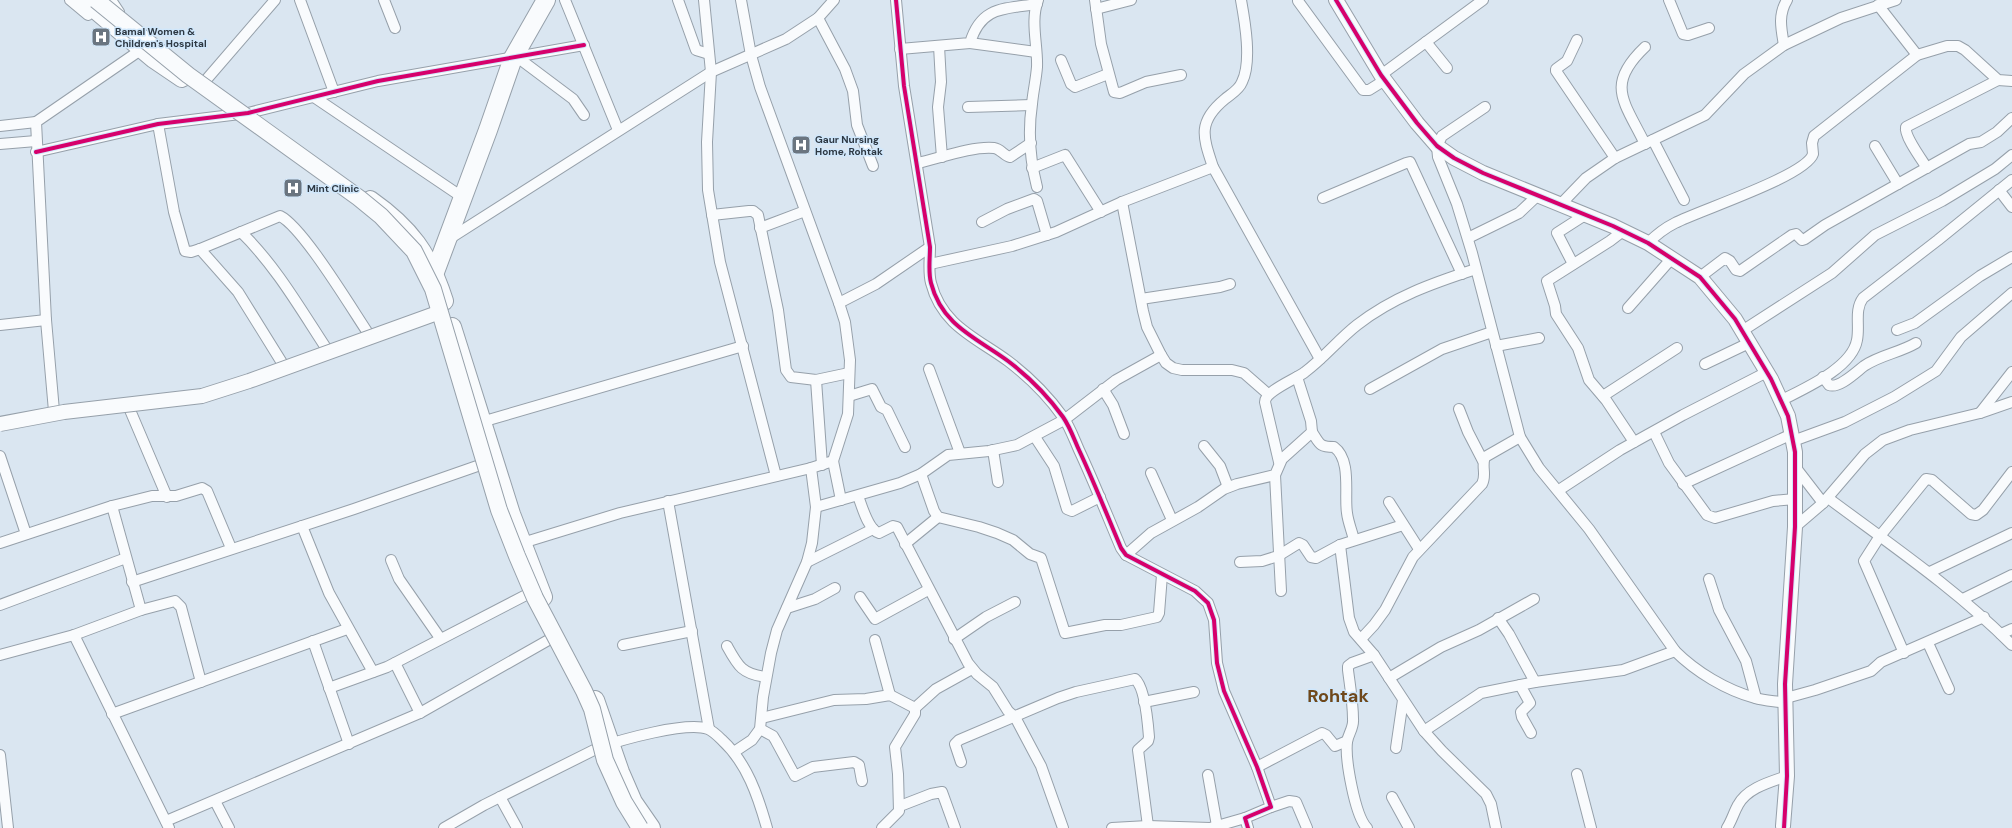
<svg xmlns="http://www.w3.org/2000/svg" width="2012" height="828" font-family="'DM Sans',sans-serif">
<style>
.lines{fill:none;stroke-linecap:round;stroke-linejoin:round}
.street-casing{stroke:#96a0aa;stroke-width:12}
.secondary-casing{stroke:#96a0aa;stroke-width:16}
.highway-casing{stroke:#96a0aa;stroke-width:20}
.street{stroke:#f9fbfd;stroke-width:10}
.secondary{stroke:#f9fbfd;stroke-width:14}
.highway{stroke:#f9fbfd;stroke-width:18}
.secondary-bridge-casing{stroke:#96a0aa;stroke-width:16;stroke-linecap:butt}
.primary-bridge-casing{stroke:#96a0aa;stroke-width:18;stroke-linecap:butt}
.secondary-bridge{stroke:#f9fbfd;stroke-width:14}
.primary-bridge{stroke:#f9fbfd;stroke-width:16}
.cycleway-casing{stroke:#d0e7fb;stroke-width:6}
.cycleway{stroke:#d6006c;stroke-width:4}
.labels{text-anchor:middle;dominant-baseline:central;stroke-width:3;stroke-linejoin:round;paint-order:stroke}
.poi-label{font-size:10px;font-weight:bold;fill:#2d3843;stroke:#d0e7fb;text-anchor:start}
.town-label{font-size:18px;font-weight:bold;fill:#6f481b;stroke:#d0e7fb}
</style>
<rect width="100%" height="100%" fill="#dae6f1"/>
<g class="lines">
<defs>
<g id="street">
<polyline points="70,0 88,15"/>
<polyline points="111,0 119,12"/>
<polyline points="300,0 334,92"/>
<polyline points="384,0 395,28"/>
<polyline points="565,0 618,130"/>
<polyline points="678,0 696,50 709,54"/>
<polyline points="704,0 711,72 707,142 708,190 720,262 776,476"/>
<path d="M 896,0 L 904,86 L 930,247 C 930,259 928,272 931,283 C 942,326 977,338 1008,361 C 1029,377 1048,396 1063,417 C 1070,427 1074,439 1079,450 C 1094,482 1107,515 1121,548 L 1126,555 L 1195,591 L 1208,603 L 1214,620 L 1217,663 L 1224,691 L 1257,767 L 1271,807 L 1245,818 L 1248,828"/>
<polyline points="1095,0 1101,44 1114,92 1120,93 1146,82 1181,75"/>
<path d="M 1241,0 C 1245,22 1252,62 1242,82 C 1239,90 1231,94 1225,99 C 1197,122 1203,137 1213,167 L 1320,359"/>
<polyline points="1669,0 1683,34 1688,35 1709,28"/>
<polyline points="1298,1 1363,90 1369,90 1385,80"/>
<polyline points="1878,5 1917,55"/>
<polyline points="1096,9 1131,0"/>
<polyline points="818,18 845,69 853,91 857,125 873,166"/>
<polyline points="1577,40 1567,61 1556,69 1556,71 1615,158"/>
<polyline points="1426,42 1447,68"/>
<polyline points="970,43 1036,52"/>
<path d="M 1784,45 C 1781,28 1778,15 1787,0"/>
<polyline points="939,46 941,82 938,107 942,157"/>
<path d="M 900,49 L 970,43 C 981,6 1004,9 1037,4"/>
<polyline points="517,57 573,99 584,115"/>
<polyline points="1061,60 1071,84 1075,87 1108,74"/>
<polyline points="1381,75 1483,0"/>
<polyline points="206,80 275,0"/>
<polyline points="314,97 462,197"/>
<polyline points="968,107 1031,105"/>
<path d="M 1485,107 L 1442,136 L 1437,146 L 1438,157 L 1457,204 L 1472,253 L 1520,437 L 1539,468 L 1589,529 L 1675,651 C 1696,672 1726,690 1755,698 C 1765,701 1776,701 1786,703"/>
<path d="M 158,124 L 174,212 L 185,251 L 191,252 L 200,249 L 280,216 C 303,227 353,311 370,336"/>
<polyline points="0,126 36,122"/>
<polyline points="1653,140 1684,200"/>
<polyline points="0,144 36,141"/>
<path d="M 1645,144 C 1624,101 1605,85 1645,47"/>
<polyline points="1875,146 1898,184"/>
<polyline points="36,152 158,124 248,113 378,81 584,45"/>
<path d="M 918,163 C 940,158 972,146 994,148 C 1001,149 1004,156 1010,157 L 1031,143"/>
<polyline points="1032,168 1065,155 1101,212"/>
<path d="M 1927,168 C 1922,160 1904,136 1906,127 L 1998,80"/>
<path d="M 1037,187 C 1030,160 1028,131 1032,104 C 1033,92 1036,80 1037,67 C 1038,46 1030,21 1038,0"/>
<polyline points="1999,190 2012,207"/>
<polyline points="1323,198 1406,163 1410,162 1462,274"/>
<polyline points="1122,202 1143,311 1147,327 1161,355 1166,363 1173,368 1182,370 1232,370 1244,373 1268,394"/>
<polyline points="1560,205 1586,178 1615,158 1705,115 1744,74 1784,45 1841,18 1896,0"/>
<polyline points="712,215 749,211 753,211 758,215 778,310 786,370 791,377 816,380 849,373"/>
<polyline points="982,222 1007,209 1034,199 1037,201 1047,235"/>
<polyline points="760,228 805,211"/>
<polyline points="1623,231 1610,241 1547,281 1555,306 1556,314 1578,348 1589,380 1606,400 1634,442"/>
<path d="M 241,232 C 276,266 301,310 328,351"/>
<polyline points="1468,238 1519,213 1538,195"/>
<polyline points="449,239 711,72 786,39 818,18 834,0"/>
<path d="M 1648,243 C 1656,235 1665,228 1675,223 C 1700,210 1806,176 1813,154 L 1812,143 L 1814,136 L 1917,55 L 1947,46 L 1958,46 L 1965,50 L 1998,80 L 2012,81"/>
<polyline points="200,249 238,292 284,366"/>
<polyline points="930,264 1012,246 1056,232 1122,202 1213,167"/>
<polyline points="1573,264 1557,233 1585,215"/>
<polyline points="1700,277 1725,258 1730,261 1736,270 1740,271 1792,235 1796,234 1802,240 1805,239 1825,225 1969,144 1981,142 1997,132 2012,118"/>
<polyline points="1141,299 1220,287 1230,284"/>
<polyline points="839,303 876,284 930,247"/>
<polyline points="1628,308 1672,258"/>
<polyline points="0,325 46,320"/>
<polyline points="1897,330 1915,323 1980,276 2012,257"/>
<polyline points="1742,331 1832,273 1875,235 1942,201 1995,169 2012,155"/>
<polyline points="1496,346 1539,338"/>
<polyline points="1705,364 1749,343"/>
<polyline points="929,369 960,453"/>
<path d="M 1823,377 L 1829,385 C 1839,389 1856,372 1864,366 C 1880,355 1899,353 1916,343"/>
<polyline points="816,380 822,465"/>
<polyline points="1103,389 1113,405 1124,434"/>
<polyline points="1370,389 1442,349 1492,332"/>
<polyline points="849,396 872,389 881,407 887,410 905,447"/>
<polyline points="1603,396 1677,348"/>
<path d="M 1782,400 C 1805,388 1852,368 1857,340 C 1860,326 1854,310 1863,298 L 1938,240 L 2012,180"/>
<polyline points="127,403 167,497"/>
<polyline points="1459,409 1468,432 1483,461"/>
<polyline points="54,411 46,320 36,122 145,47"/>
<polyline points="1980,413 2012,372"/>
<polyline points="478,423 743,346"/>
<path d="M 1312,432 C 1320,444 1319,447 1334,447 C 1352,460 1344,495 1347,513 C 1348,522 1352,531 1354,540"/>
<polyline points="1654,432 1669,463 1707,515 1715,518 1773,501 1795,499"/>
<polyline points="1035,437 1054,466 1067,509 1072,511 1100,497"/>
<polyline points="1793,441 1845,422 1894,397 1936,371 1961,337 2012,293"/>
<polyline points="1204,446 1220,466 1228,487"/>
<polyline points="993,450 998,482"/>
<polyline points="0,456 26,534"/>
<polyline points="833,461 841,500"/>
<path d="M 1279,462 L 1265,402 C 1265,391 1296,379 1305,372 C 1324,358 1339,339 1357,325 C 1393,297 1433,283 1476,269"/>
<polyline points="1796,468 1823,503"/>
<polyline points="1151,473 1172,520"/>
<polyline points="921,474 934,511 938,517 979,527 997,533 1013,540 1030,554 1041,558 1065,633 1105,625 1121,625 1157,617 1159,613 1162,575"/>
<polyline points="1275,475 1281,591"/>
<polyline points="1683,484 1792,434"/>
<polyline points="1559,490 1620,450 1683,415 1767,372"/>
<path d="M 858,496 C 862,506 868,530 879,533 L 893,526 L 897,527 L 968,663 L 977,674 L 993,687 L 1008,711 L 1015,717 L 1041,766 L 1063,828"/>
<path d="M 1828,498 C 1891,545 1956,589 2012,645"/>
<polyline points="668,501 709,729"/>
<polyline points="1389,502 1419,549"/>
<polyline points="112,506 141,610"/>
<polyline points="816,507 900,483 921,474 948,455 989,451 1017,445 1064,420 1116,380 1161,355"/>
<polyline points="302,526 329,593 373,672"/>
<polyline points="1795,527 1823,503 1865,454 1883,440 1910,430 1980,413 2012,402"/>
<polyline points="0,543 112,506 152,496 176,496 202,488 207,491 231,548"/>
<polyline points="519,544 620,513 811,468"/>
<polyline points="905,544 938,517"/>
<polyline points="1340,545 1349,618 1354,632 1374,655 1424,731 1442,751 1486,794 1491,804 1496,828"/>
<polyline points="1126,555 1151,533 1198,507 1224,489 1237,484 1275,475 1282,459 1312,432 1311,421 1297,377"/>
<polyline points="391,560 399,579 440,638"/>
<polyline points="807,562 873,529"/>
<polyline points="1240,562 1262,561 1278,556 1299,543 1303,545 1311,557 1316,558 1340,545 1403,525"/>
<polyline points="1930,572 2012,533"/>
<polyline points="1709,579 1719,610 1746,661 1756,698"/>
<polyline points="132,582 354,509 483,464"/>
<polyline points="860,597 875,619 928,590"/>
<polyline points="1963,599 2012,575"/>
<polyline points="0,605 126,558"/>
<polyline points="787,608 815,599 835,588"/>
<polyline points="1498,618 1509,634 1535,682"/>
<polyline points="2001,634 2012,629"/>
<polyline points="74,635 169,828"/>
<polyline points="954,639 986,617 1015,602"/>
<path d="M 1361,639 L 1374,625 L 1385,610 L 1413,557 L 1482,484 C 1487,475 1481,466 1485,457 L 1520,437"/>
<polyline points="875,640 890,695"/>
<polyline points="313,641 349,744"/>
<polyline points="1928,643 1949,689"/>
<polyline points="623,645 692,631"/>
<path d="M 727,646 C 738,666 742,674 766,677"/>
<polyline points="1904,653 1864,561 1880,536 1926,479 1932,480 1971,514 1976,515 1983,510 2012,472"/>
<polyline points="0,655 74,635 141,610 175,601 181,607 201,682"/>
<polyline points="395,663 420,713"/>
<polyline points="1389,678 1441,647 1479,630 1534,599"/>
<polyline points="1520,685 1530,703 1521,712 1522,717 1531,733"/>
<polyline points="329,688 387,667 528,594"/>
<polyline points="1786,698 1815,690 1871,671 1881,662 1984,617"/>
<polyline points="1144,702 1194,692"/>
<polyline points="112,714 347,629"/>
<polyline points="762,718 834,700 866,699 890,695 915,708"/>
<polyline points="760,729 773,736 776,741 795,776 813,767 854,762 859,765 862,781"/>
<polyline points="1424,731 1481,693 1535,682 1623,670 1675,651"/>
<polyline points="1396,748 1403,700"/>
<polyline points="734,752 752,740 760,729 763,697 771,653 777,630 807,562 812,543 816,507 811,468 833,461 848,414 850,360 845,322 839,303 760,87 751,55 741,0"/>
<polyline points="0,755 8,828"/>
<path d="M 961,762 L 955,744 L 959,740 L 1058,698 L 1076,692 L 1135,679 C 1145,687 1148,724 1149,737 L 1148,741 L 1138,750 L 1148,826"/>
<polyline points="1257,767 1322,733 1326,735 1335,746 1347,741"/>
<polyline points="1577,774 1591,828"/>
<polyline points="1208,775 1217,826"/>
<polyline points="500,797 517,828"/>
<polyline points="1392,797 1409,828"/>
<polyline points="215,801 229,828"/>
<polyline points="900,806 931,794 942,792 955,828"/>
<polyline points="1271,807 1289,801 1296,802 1307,828"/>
<polyline points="166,821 420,713 552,638"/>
<path d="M 444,828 L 484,805 L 598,748 C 620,740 687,721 708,729 C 713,731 718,736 722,740 C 747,763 758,796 767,828"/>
<polyline points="882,828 899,811 898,774 895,747 915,714 915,708 936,689 972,669"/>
<polyline points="1112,828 1148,826 1210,828 1245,818"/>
<path d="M 1367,828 C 1355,816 1345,759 1347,742 C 1348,734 1354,728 1353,719 C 1353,703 1350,686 1348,670 L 1348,666 L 1352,663 L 1374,655"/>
<path d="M 1727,828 C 1732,820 1734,812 1738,805 C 1747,788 1770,782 1787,776"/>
</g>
<polyline id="secondary" points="1336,0 1381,75 1417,123 1437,146 1454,158 1483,173 1613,226 1648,243 1700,277 1735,319 1771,379 1788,416 1795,452 1795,527 1785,684 1787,776 1783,826"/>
<g id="highway">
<polyline points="84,0 154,59 182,78"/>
<path d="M 370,200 C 410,228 429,254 444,301"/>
<polyline points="432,280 488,130 513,58 546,0"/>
<polyline points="452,327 511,514 543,597"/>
<polyline points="595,700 620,772 633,802 651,828"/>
</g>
</defs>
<use href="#street" class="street-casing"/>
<use href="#secondary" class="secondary-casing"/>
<use href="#highway" class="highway-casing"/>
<use href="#street" class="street"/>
<use href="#secondary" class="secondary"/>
<use href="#highway" class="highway"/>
<defs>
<polyline id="secondary-bridge" points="0,424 64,412 202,396 249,381 440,312"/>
<polyline id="primary-bridge" points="96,0 188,75 359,198 381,216 414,251 433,289 499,510 517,556 535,598 584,691 592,709 605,760 624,802 640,828"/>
</defs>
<use href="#secondary-bridge" class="secondary-bridge-casing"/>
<use href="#primary-bridge" class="primary-bridge-casing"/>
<use href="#secondary-bridge" class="secondary-bridge"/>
<use href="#primary-bridge" class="primary-bridge"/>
<defs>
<g id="cycleway">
<path d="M 896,0 L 904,86 L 930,247 C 930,259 928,272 931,283 C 942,326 977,338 1008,361 C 1029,377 1048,396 1063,417 C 1070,427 1074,439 1079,450 C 1094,482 1107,515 1121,548 L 1126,555 L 1195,591 L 1208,603 L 1214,620 L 1217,663 L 1224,691 L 1257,767 L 1271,807 L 1245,818 L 1248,828"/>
<polyline points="1336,0 1381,75 1417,123 1437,146 1454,158 1483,173 1613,226 1648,243 1700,277 1735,319 1771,379 1788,416 1795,452 1795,527 1785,684 1787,776 1784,828"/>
<polyline points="36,152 158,124 248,113 378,81 584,45"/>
</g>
</defs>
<use href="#cycleway" class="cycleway-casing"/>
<use href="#cycleway" class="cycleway"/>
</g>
<defs>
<symbol id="hospital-square" viewBox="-11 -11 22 22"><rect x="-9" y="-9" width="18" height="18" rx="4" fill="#6a7580" stroke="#d0e7fb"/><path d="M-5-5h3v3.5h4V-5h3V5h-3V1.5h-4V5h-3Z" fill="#fff"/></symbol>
</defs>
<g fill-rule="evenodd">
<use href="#hospital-square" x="90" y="26" width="22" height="22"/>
<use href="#hospital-square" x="790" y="134" width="22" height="22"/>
<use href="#hospital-square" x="282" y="177" width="22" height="22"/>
</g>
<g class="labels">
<g class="poi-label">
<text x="115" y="31">Bamal Women &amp;<tspan x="115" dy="12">Children's Hospital</tspan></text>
<text x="815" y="139">Gaur Nursing<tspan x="815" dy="12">Home, Rohtak</tspan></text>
<text x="307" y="188">Mint Clinic</text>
</g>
<g class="town-label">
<text x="1338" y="696">Rohtak</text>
</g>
</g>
</svg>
